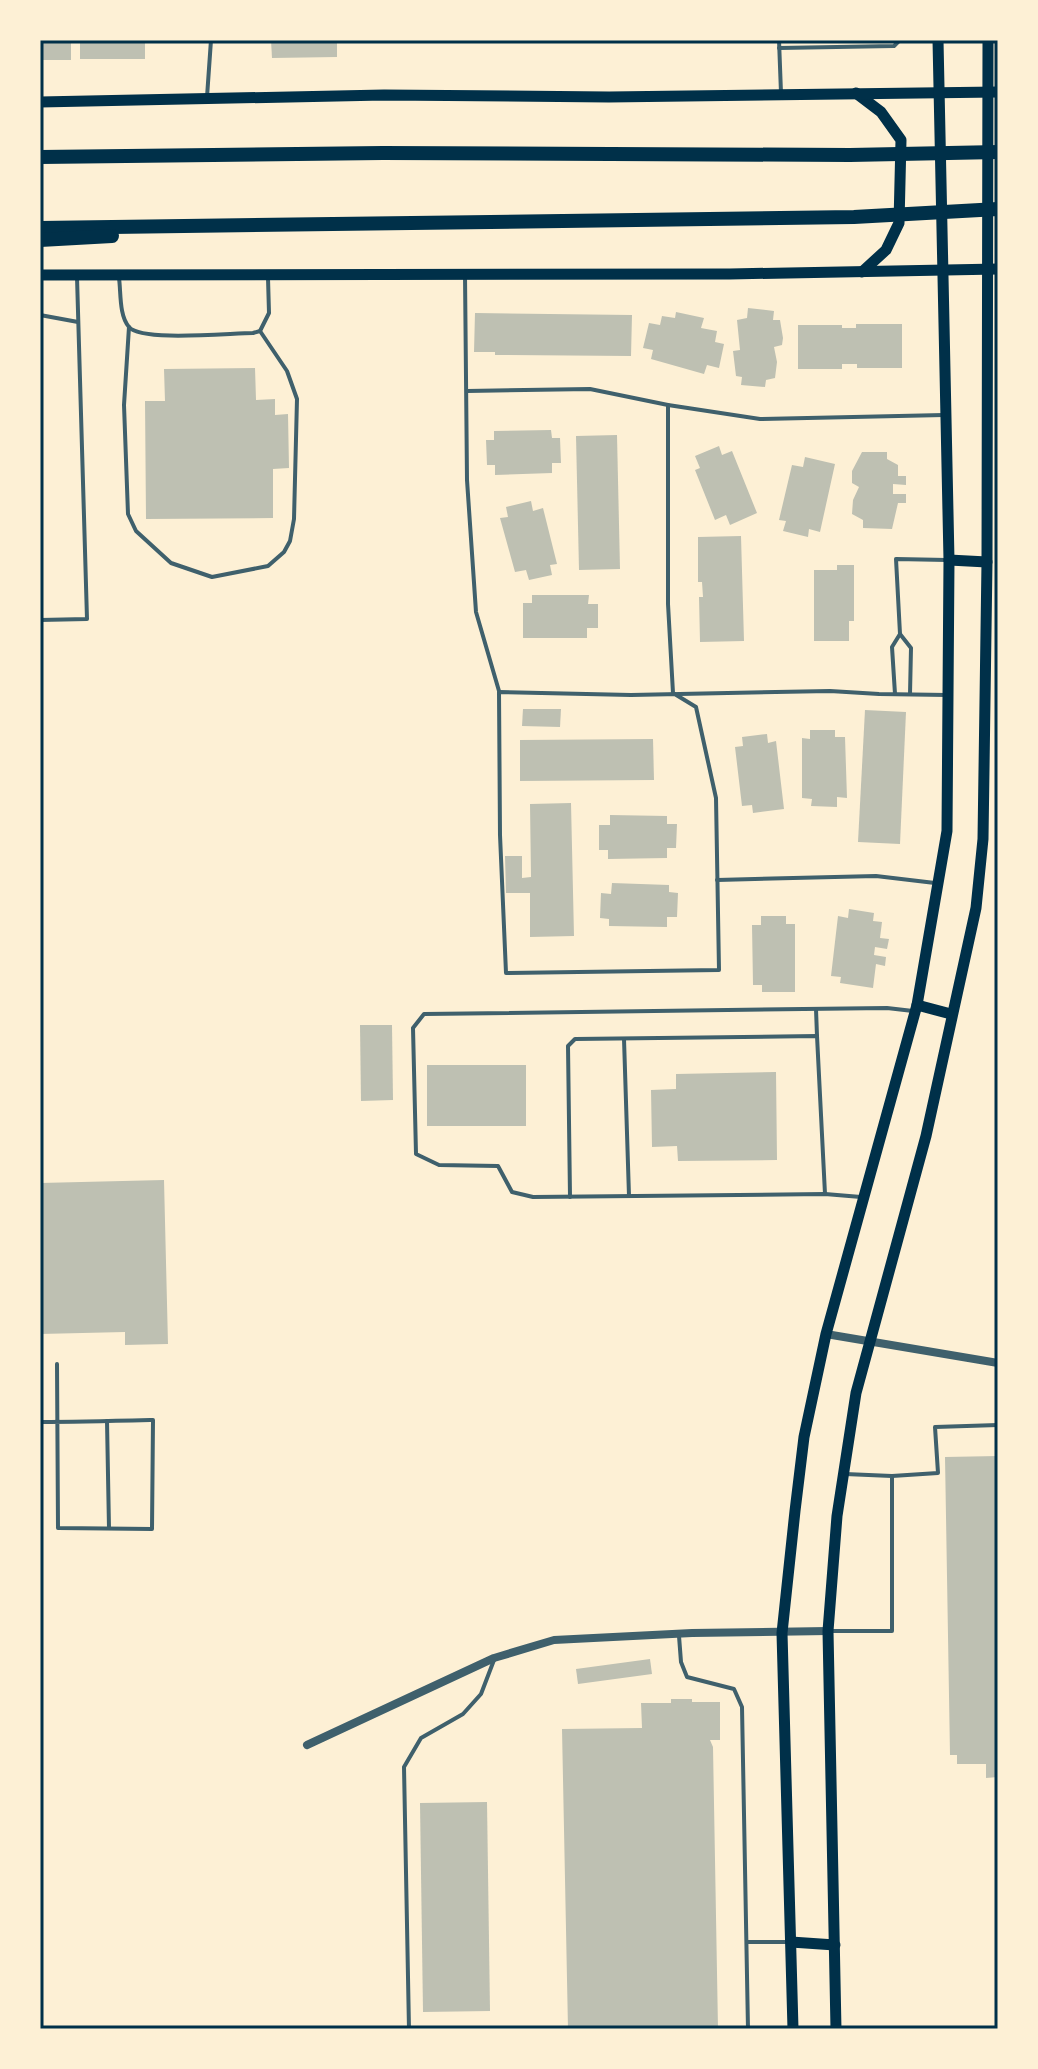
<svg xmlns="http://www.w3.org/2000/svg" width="1038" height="2069" font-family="Karla,sans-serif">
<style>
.building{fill:#bec0b2}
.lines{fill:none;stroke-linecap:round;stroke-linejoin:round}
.service{stroke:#3f606c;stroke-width:4}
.minor{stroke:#3f606c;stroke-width:8}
.secondary{stroke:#003049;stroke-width:11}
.motorway{stroke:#003049;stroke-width:14}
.neatline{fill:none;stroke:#003049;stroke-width:3}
</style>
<rect width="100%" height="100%" fill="#fdf0d5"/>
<g class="building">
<rect x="40" y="40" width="31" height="20"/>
<rect x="80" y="40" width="65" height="19"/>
<polygon points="271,40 337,40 337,57 272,58"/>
<polygon points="748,308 774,311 773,320 780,320 783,338 782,345 774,347 777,362 775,378 766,380 765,387 741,385 742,377 736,376 733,351 740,350 737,320 747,318"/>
<polygon points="676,312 704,318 701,328 717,331 715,342 724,344 719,368 707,365 704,374 651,359 653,350 643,348 649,323 660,325 662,316 675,318"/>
<polygon points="475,313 632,315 631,356 495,355 495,352 474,352"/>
<polygon points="856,324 902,324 902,368 857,368 857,364 842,364 842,369 798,369 798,325 842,325 842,328 856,328"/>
<polygon points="255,368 256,400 275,399 275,415 288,414 289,468 273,469 273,518 146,519 145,401 165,401 164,369"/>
<polygon points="551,430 552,438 560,438 561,463 552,463 552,473 495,475 495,465 487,465 486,440 494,440 494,431"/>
<polygon points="617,435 620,569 579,570 576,436"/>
<polygon points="719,446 722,455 732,451 757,513 730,525 726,515 715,520 695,470 700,468 695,456"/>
<polygon points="862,452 887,452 887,459 898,465 898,476 906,476 906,485 893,484 893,494 906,494 906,503 898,503 892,529 863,528 863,520 852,514 853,500 859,487 852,483 852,471"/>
<polygon points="805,457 835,464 820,532 809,529 808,537 783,531 786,521 779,520 792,465 803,467"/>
<polygon points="531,501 533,511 543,508 557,564 550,565 552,575 529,580 526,570 515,572 500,518 508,517 506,507"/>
<polygon points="741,536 744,641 700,642 699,597 703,597 702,582 698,582 698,537"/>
<polygon points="837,565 854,565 854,621 849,621 849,641 814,641 814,570 837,570"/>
<polygon points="532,595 589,595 588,604 598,604 598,628 587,628 587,638 523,638 523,603 532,603"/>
<polygon points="523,709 561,709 560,727 522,726"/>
<polygon points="865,710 906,712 900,844 858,842"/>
<polygon points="810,730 835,730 835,737 845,737 847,798 837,797 837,807 811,806 812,799 802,798 802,738 810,739"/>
<polygon points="767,734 768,743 776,741 784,809 753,813 752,805 742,806 735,747 743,746 742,737"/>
<polygon points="653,739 654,780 520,781 520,740"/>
<polygon points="571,803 574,936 530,937 530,893 506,893 505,856 522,856 522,878 531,877 530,804"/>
<polygon points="610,815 667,816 667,824 677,824 676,848 667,848 667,858 608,859 608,850 599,850 599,825 610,825"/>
<polygon points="612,883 669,885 669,892 678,893 677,917 667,917 667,927 609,926 609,919 600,918 601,893 611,894"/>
<polygon points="849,909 874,913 873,921 882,922 880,938 889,939 887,949 875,947 874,955 886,957 885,966 876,964 873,988 840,983 841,977 831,976 838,916 848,918"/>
<polygon points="761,916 786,916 786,924 795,924 795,992 762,992 762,985 753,985 752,925 761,925"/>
<polygon points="360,1025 392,1025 393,1100 361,1101"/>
<rect x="427" y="1065" width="99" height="61"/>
<polygon points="776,1072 777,1160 678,1161 677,1146 652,1147 651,1090 676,1089 676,1074"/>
<polygon points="164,1180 168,1344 125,1345 125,1332 40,1334 40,1183"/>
<polygon points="998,1456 998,1777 986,1778 986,1764 957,1764 957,1755 950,1755 945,1457"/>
<polygon points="650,1659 652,1674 578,1684 576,1669"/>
<polygon points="671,1699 692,1699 692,1702 720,1702 720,1740 710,1740 713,1747 718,2029 568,2029 562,1729 642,1728 641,1703 671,1703"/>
<polygon points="487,1802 490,2011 423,2012 420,1803"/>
</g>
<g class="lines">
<g class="service">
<polyline points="779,40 781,93"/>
<polyline points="779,48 894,46 900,40"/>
<polyline points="207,97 211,40"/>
<polyline points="465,275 467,480 476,612 499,691"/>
<path d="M 119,278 C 121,292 119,316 129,327 C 141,342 230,333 253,333 L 260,331 L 269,313 L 268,278"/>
<polyline points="40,315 78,322"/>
<polyline points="129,327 124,405 128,514 136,531 171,563 212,577 268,566 284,552 290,541 294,519 297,399 287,371 260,331"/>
<polyline points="467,391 590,389 668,405 668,604 673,693 696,707 716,798 719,970 506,973 500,835 499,692 631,695 830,691 879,694 947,695"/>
<polyline points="668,405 760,419 944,415"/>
<polyline points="40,620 87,619 77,277"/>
<polyline points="900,634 911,648 910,694"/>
<polyline points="895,694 892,647 900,634 896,559 947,560"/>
<polyline points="717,880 876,876 935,883"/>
<polyline points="816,1009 817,1036"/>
<polyline points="624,1039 629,1196"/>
<polyline points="570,1197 568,1046 575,1039 817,1036 825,1194"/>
<polyline points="861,1197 825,1194 533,1197 512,1192 498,1166 439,1165 416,1154 413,1028 424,1014 887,1008 913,1011"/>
<polyline points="107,1421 109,1528"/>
<path d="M 40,1422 C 78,1422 115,1421 153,1420 L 152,1529 L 58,1528 L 57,1364"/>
<polyline points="892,1476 938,1473 935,1427 998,1425"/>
<polyline points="831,1631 892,1631 892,1476 845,1474"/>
<polyline points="679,1636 681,1662 687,1677 734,1689 742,1707 748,2029"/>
<polyline points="747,1942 788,1942"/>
<polyline points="409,2029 404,1767 421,1738 463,1714 481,1694 494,1660"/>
</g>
<g class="minor">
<polyline points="826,1334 998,1363"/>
<polyline points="307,1745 494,1658 554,1640 692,1633 828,1631"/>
</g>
<g class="secondary">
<polyline points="856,93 881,112 901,140 899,223 886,250 862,272"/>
<polyline points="40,102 384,95 609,97 998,92"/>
<polyline points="40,275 730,274 998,269"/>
<polyline points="949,560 987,562"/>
<polyline points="917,1005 951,1014"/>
<polyline points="791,1942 835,1945"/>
<polyline points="793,2029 782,1633 795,1511 804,1437 826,1334 917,1005 947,831 949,560 938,40"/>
<polyline points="836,2029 828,1631 837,1516 856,1393 926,1136 976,908 983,839 987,562 988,40"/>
</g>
<g class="motorway">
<polyline points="40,157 383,153 850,155 998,152"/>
<polyline points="40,228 854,217 998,209"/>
<polyline points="40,240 112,236"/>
</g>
</g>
<rect width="1038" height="2069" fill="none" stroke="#fdf0d5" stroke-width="84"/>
<rect x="42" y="42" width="954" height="1985" class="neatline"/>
</svg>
